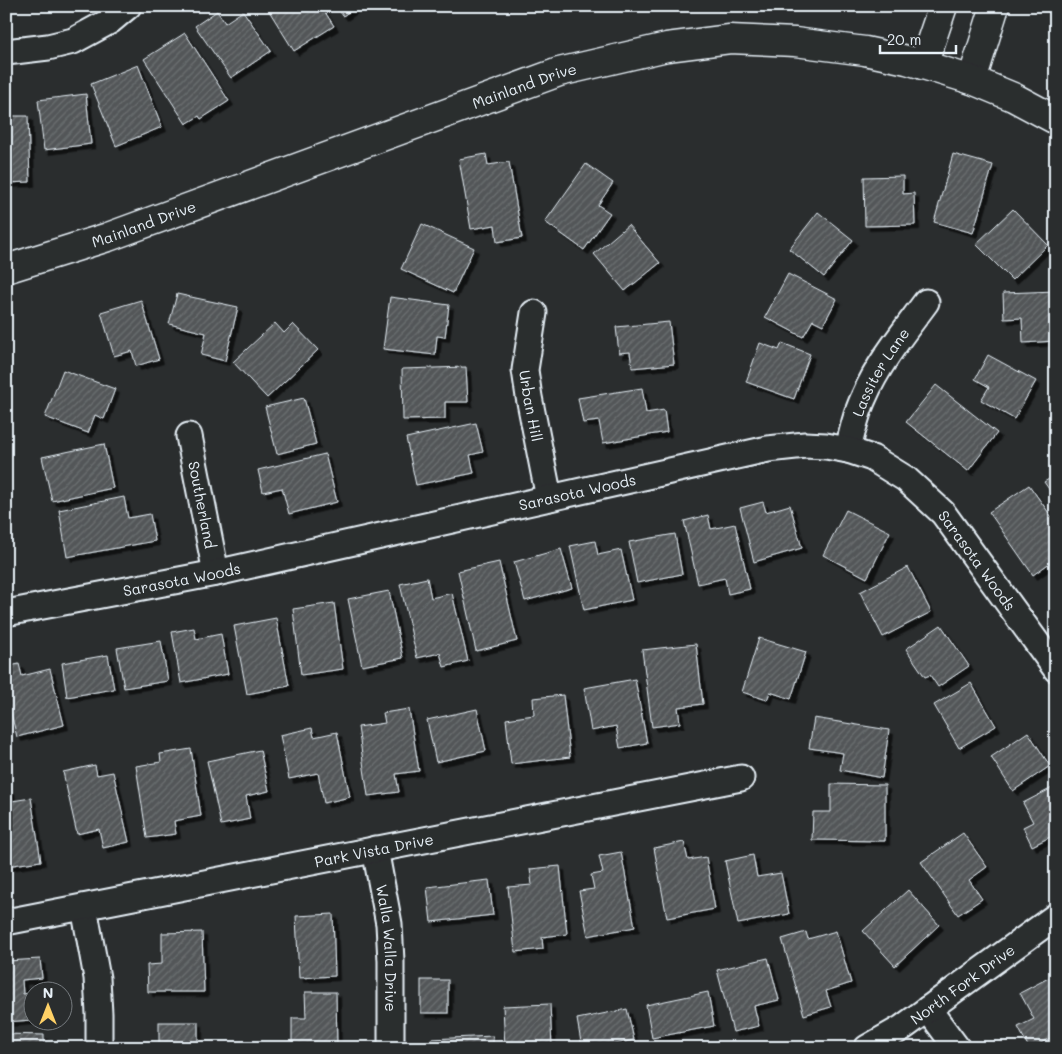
<svg xmlns="http://www.w3.org/2000/svg" width="1062" height="1054" font-family="Mali,sans-serif">
<style>
.building{fill:url(#building-hatch);stroke:#e8f1f8;filter:url(#shadow)}
.lines{fill:none;stroke-linecap:round;stroke-linejoin:round}
.minor-casing{stroke:#e8f1f8;stroke-width:29}
.tertiary-casing{stroke:#e8f1f8;stroke-width:31}
.secondary-casing{stroke:#e8f1f8;stroke-width:31}
.minor{stroke:#2a2d2e;stroke-width:25}
.tertiary{stroke:#2a2d2e;stroke-width:28}
.secondary{stroke:#2a2d2e;stroke-width:28}
.labels{text-anchor:middle;dominant-baseline:central;stroke-width:4;stroke-linejoin:round;paint-order:stroke}
.street-label{font-size:15px;fill:#e8f1f8;stroke:#2a2d2e}
</style>
<defs>
<pattern id="building-hatch" width="6" height="6" patternUnits="userSpaceOnUse" patternTransform="scale(1.25)"><rect width="6" height="6" fill="#535759"/><path d="M-1 1l2-2M0 6l6-6M5 7l2-2" fill="none" stroke="#6c7072"/></pattern>
<filter id="shadow"><feDropShadow dx="4.5" dy="4.5" stdDeviation="0" flood-color="#0009"/></filter>
</defs>
<rect width="100%" height="100%" fill="#2a2d2e"/>
<filter id="ink" filterUnits="userSpaceOnUse"><feTurbulence type="fractalNoise" baseFrequency=".02" numOctaves="2"/><feDisplacementMap in="SourceGraphic" scale="10" xChannelSelector="R" yChannelSelector="G"/><feConvolveMatrix kernelMatrix="1 2 1 2 8 2 1 2 1" color-interpolation-filters="sRGB"/></filter>
<g filter="url(#ink)">
<g class="building">
<polygon points="266,6 321,6 334,26 294,51"/>
<polygon points="336,6 357,6 343,16"/>
<polygon points="217,11 225,23 243,11 271,51 231,78 195,26"/>
<polygon points="185,33 229,101 201,119 199,116 186,124 144,59"/>
<polygon points="138,65 162,127 116,146 91,84"/>
<polygon points="86,94 91,144 44,150 38,100"/>
<polygon points="6,116 28,116 30,182 6,183"/>
<polygon points="486,154 488,165 509,162 522,238 497,242 495,225 471,229 459,159"/>
<polygon points="953,154 993,165 973,233 934,222"/>
<polygon points="586,164 613,183 598,205 610,213 584,250 545,222"/>
<polygon points="903,176 903,194 914,193 915,225 865,226 864,177"/>
<polygon points="1013,209 1048,245 1012,280 976,244"/>
<polygon points="818,212 853,240 824,277 789,249"/>
<polygon points="422,224 474,248 453,293 401,269"/>
<polygon points="628,225 660,263 625,291 594,254"/>
<polygon points="788,274 837,299 823,325 813,320 803,337 765,317"/>
<polygon points="1056,291 1056,341 1023,343 1022,318 1004,319 1003,293"/>
<polygon points="177,294 238,307 225,361 201,355 206,333 169,324"/>
<polygon points="390,297 449,305 445,337 437,336 435,355 383,349"/>
<polygon points="141,300 159,359 136,366 132,351 114,356 101,312"/>
<polygon points="669,322 674,364 632,368 630,352 619,353 616,327"/>
<polygon points="275,323 284,333 293,324 318,350 267,398 233,362"/>
<polygon points="760,343 779,350 782,343 810,354 794,399 746,382"/>
<polygon points="988,355 1036,381 1014,419 981,400 989,387 975,379"/>
<polygon points="466,367 468,402 445,402 445,419 403,420 402,369"/>
<polygon points="63,370 115,389 104,419 95,415 88,433 45,417"/>
<polygon points="936,385 997,433 968,471 906,422"/>
<polygon points="642,388 646,413 664,410 667,432 603,443 599,421 583,423 578,398"/>
<polygon points="304,398 316,444 277,454 265,407"/>
<polygon points="476,423 483,452 470,455 474,473 416,485 406,438"/>
<polygon points="104,444 113,488 52,501 42,457"/>
<polygon points="325,454 337,502 289,514 282,488 263,492 258,470"/>
<polygon points="1056,475 1056,499 1044,482"/>
<polygon points="1029,485 1056,523 1056,568 1051,562 1033,575 989,512"/>
<polygon points="124,497 128,518 150,514 155,541 67,557 59,510"/>
<polygon points="763,502 766,512 790,505 802,548 754,562 740,508"/>
<polygon points="846,510 890,532 867,578 823,555"/>
<polygon points="708,515 711,529 735,524 750,589 728,594 725,578 698,584 684,521"/>
<polygon points="675,534 682,574 637,583 629,542"/>
<polygon points="595,541 598,555 621,550 632,600 584,610 570,546"/>
<polygon points="561,549 572,588 525,601 514,562"/>
<polygon points="499,562 517,641 476,651 458,571"/>
<polygon points="908,567 931,612 883,637 860,592"/>
<polygon points="427,578 431,598 452,593 468,661 444,667 440,653 417,658 400,584"/>
<polygon points="389,591 403,658 362,666 348,599"/>
<polygon points="334,603 343,669 301,675 293,609"/>
<polygon points="276,618 289,686 247,694 234,626"/>
<polygon points="941,625 969,666 938,687 930,675 925,677 906,649"/>
<polygon points="194,628 196,639 221,634 228,674 181,683 172,632"/>
<polygon points="759,638 806,652 791,699 770,692 767,700 742,692"/>
<polygon points="161,641 168,681 124,688 117,648"/>
<polygon points="696,644 703,704 678,707 680,723 652,727 642,650"/>
<polygon points="108,655 114,689 67,697 62,663"/>
<polygon points="19,664 22,676 50,669 64,725 17,737 6,694 6,667"/>
<polygon points="635,679 647,743 620,748 616,726 591,731 584,688"/>
<polygon points="971,683 996,726 959,748 934,705"/>
<polygon points="563,695 570,757 511,764 506,719 534,715 533,698"/>
<polygon points="409,709 419,771 396,774 399,792 368,796 358,727 385,723 383,713"/>
<polygon points="477,709 486,751 436,762 427,720"/>
<polygon points="814,718 889,730 882,778 840,770 843,753 809,748"/>
<polygon points="312,728 314,737 337,732 350,797 324,803 318,773 289,779 280,735"/>
<polygon points="1028,732 1050,766 1013,791 991,757"/>
<polygon points="191,749 201,816 174,821 176,834 147,838 136,766 161,762 160,754"/>
<polygon points="260,750 269,791 246,796 250,819 221,825 207,761"/>
<polygon points="95,765 97,775 113,772 129,842 103,848 99,829 77,834 63,772"/>
<polygon points="831,784 885,785 885,841 812,840 813,812 831,812"/>
<polygon points="1056,786 1056,834 1032,846 1023,827 1033,822 1023,803"/>
<polygon points="10,789 12,801 31,798 41,861 6,866 6,790"/>
<polygon points="963,833 987,867 969,880 982,899 958,915 921,862"/>
<polygon points="684,842 688,860 706,857 715,909 667,918 654,848"/>
<polygon points="621,852 635,927 588,936 579,891 594,889 591,875 603,873 599,856"/>
<polygon points="753,855 757,877 781,873 789,914 738,924 725,861"/>
<polygon points="560,866 567,934 542,937 543,949 515,952 508,887 532,885 530,869"/>
<polygon points="489,880 493,915 431,922 427,887"/>
<polygon points="908,890 939,925 895,966 863,931"/>
<polygon points="333,914 335,976 299,978 296,916"/>
<polygon points="836,931 851,983 826,991 831,1007 804,1015 782,939 806,932 808,939"/>
<polygon points="202,932 204,992 148,992 147,965 162,964 162,933"/>
<polygon points="768,958 779,1000 754,1006 759,1026 733,1032 717,970"/>
<polygon points="40,959 42,978 22,980 23,994 32,993 32,1020 6,1022 6,961"/>
<polygon points="1056,974 1056,1035 1031,1048 1029,1048 1018,1027 1034,1019 1020,993"/>
<rect x="421" y="980" width="27" height="33"/>
<polygon points="305,992 336,992 337,1048 292,1048 292,1018 306,1018"/>
<polygon points="708,992 714,1026 652,1038 646,1005"/>
<polygon points="550,1004 552,1048 505,1048 503,1006"/>
<polygon points="627,1009 634,1040 596,1048 582,1048 577,1019"/>
<rect x="159" y="1022" width="39" height="26"/>
<polygon points="6,1034 44,1035 44,1048 6,1048"/>
<polygon points="493,1036 493,1048 432,1048 431,1039"/>
</g>
<g class="lines">
<defs>
<g id="minor">
<polyline points="6,52 48,47 73,41 110,21 128,6"/>
<path id="s1" d="M 534,313 L 525,370 L 529,397 L 549,498"/>
<path id="s2" d="M 189,436 L 216,573"/>
<path id="s3" d="M 848,450 C 852,432 856,414 864,397 C 879,362 904,332 926,302"/>
<path id="s4" d="M 6,613 L 216,573 L 768,449 L 805,445 L 826,446 L 848,450 L 872,458 L 906,479 L 943,513 L 1056,669"/>
<path id="s5" d="M 375,849 L 389,924 L 391,961 L 391,1048"/>
<polyline points="84,907 97,978 99,1014 99,1048"/>
<path id="s6" d="M 6,922 L 741,778"/>
<polyline points="928,1009 957,1048"/>
<path id="s7" d="M 867,1048 L 902,1028 L 1056,916"/>
</g>
<g id="tertiary">
<polyline points="923,65 943,6"/>
<polyline points="972,80 995,6"/>
</g>
<g id="secondary">
<path id="s8" d="M 6,269 L 108,237 L 559,72 L 667,47 L 730,39 L 795,42 L 865,51 L 907,60 L 972,80 L 1013,97 L 1056,120"/>
</g>
</defs>
<use href="#minor" class="minor-casing"/>
<use href="#tertiary" class="tertiary-casing"/>
<use href="#secondary" class="secondary-casing"/>
<use href="#minor" class="minor"/>
<use href="#tertiary" class="tertiary"/>
<use href="#secondary" class="secondary"/>
</g>
</g>
<g class="labels">
<g class="street-label">
<text stroke="none"><textPath href="#s8" startOffset="550">Mainland Drive</textPath></text>
<text stroke="none"><textPath href="#s8" startOffset="145">Mainland Drive</textPath></text>
<text stroke="none"><textPath href="#s3" startOffset="85">Lassiter Lane</textPath></text>
<text stroke="none"><textPath href="#s1" startOffset="94">Urban Hill</textPath></text>
<text stroke="none"><textPath href="#s4" startOffset="584">Sarasota Woods</textPath></text>
<text stroke="none"><textPath href="#s2" startOffset="70">Southerland</textPath></text>
<text stroke="none"><textPath href="#s4" startOffset="1034">Sarasota Woods</textPath></text>
<text stroke="none"><textPath href="#s4" startOffset="179">Sarasota Woods</textPath></text>
<text stroke="none"><textPath href="#s6" startOffset="375">Park Vista Drive</textPath></text>
<text stroke="none"><textPath href="#s5" startOffset="100">Walla Walla Drive</textPath></text>
<text stroke="none"><textPath href="#s7" startOffset="115">North Fork Drive</textPath></text>
</g>
</g>
<rect width="1062" height="1054" fill="none" stroke="#2a2d2e" stroke-width="25"/>
<rect x="12" y="12" width="1037" height="1029" fill="none" stroke="#e8f1f8" stroke-width="2" filter="url(#ink)"/>
<g transform="translate(48 1006)"><circle r="24" fill="#2a2d2e" stroke="#767b7f"/>
<path d="M0-4L9 19L0 12L-9 19Z" fill="#ffd166"/>
<text y="-8" font-size="14" font-weight="bold" text-anchor="middle" fill="#e8f1f8">N</text>
</g>
<path d="M880 45v8h76v-8" fill="none" stroke="#e8f1f8" stroke-width="2.5"/>
<text x="887" y="45" font-size="15" fill="#e8f1f8" stroke="#2a2d2e" stroke-width="4" paint-order="stroke">20 m</text>
</svg>
